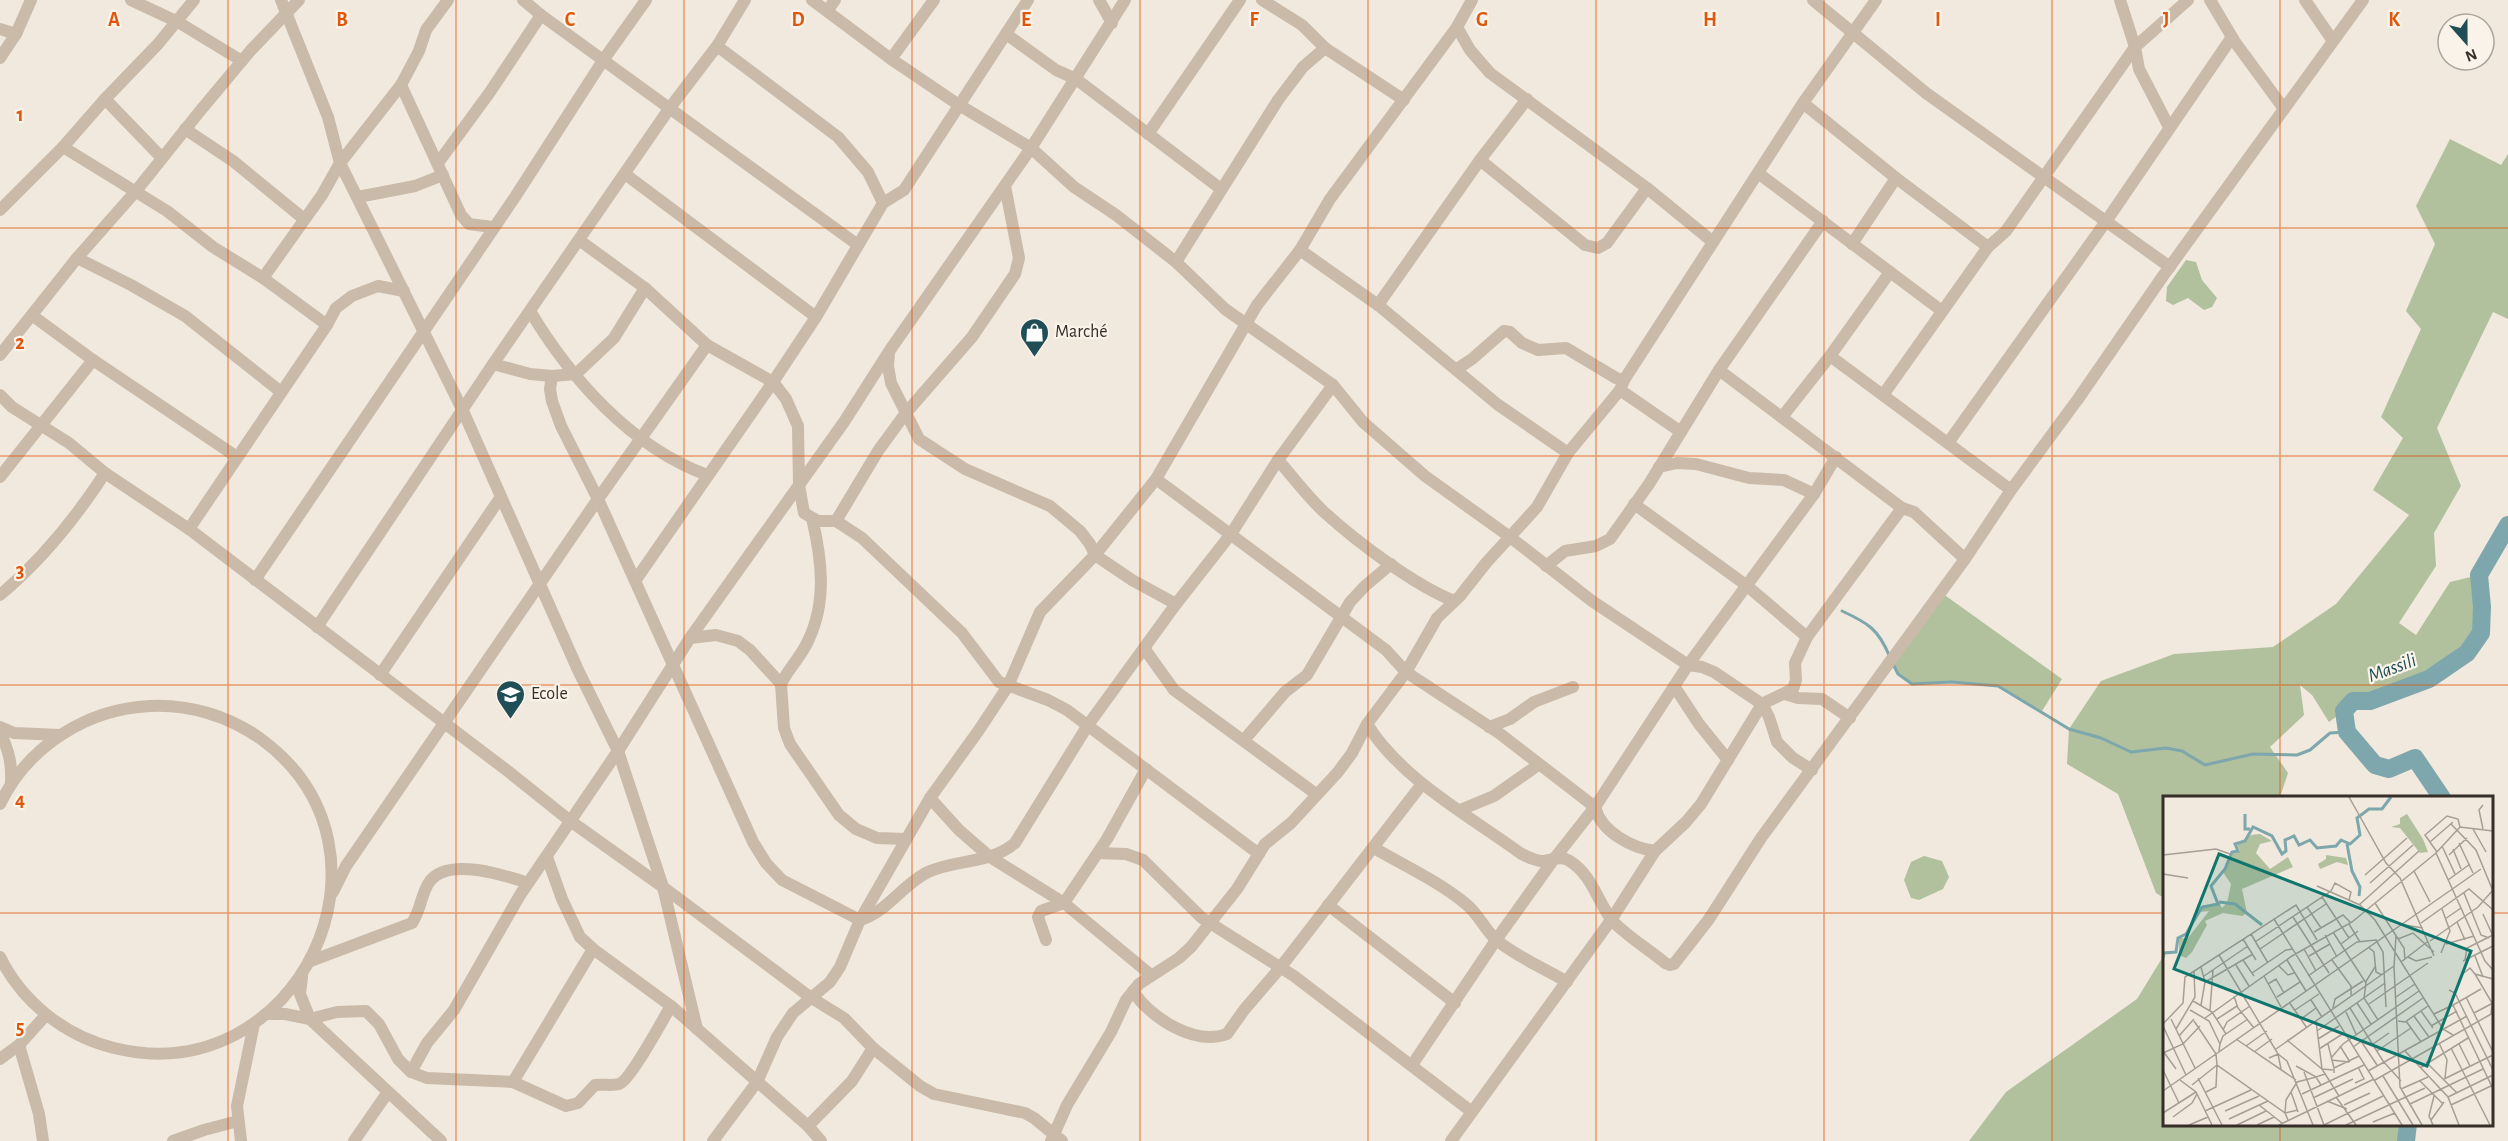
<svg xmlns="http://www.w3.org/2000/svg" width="2508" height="1141" font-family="'Alegreya Sans',sans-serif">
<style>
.green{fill:#b1c09d}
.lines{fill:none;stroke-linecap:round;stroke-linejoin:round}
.stream{stroke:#7da7ad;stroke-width:3}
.river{stroke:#7da7ad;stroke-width:18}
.street{stroke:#c9baa9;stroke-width:12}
.grid{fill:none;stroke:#df570d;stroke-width:1.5;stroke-opacity:0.55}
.labels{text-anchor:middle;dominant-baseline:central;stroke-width:4.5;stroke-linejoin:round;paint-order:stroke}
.poi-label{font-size:18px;fill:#362e29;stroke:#f9f3e9;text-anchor:start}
.water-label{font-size:20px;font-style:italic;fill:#1f4e57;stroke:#f9f3e9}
.inset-river{fill:none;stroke:#7da7ad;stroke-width:3}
.inset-road{fill:none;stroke:#a69e95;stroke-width:1.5}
.view{fill:#0f766e;fill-opacity:0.15;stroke:#0f766e;stroke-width:3}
.inset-edge{fill:none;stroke:#362e29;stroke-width:3}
.grid-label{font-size:20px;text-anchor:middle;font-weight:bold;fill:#df570d;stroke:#f9f3e9;stroke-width:4.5;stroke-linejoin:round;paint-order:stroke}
</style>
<rect width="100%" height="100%" fill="#f1e9dd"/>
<g class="green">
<polygon points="2450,139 2501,165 2508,154 2508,319 2493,312 2437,428 2461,486 2434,533 2436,566 2399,623 2416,635 2450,582 2479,575 2482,607 2481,633 2467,653 2429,679 2370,701 2353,701 2344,711 2329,722 2312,695 2300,685 2304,715 2270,747 2288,773 2280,797 2164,798 2164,898 2156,893 2118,794 2067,764 2069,729 2101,681 2174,654 2273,647 2336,604 2409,515 2373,490 2403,438 2381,417 2421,329 2406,311 2435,244 2416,206"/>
<polygon points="2186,260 2196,262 2202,280 2217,298 2212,307 2204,310 2188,298 2173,305 2166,301 2167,287"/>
<polygon points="1939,591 2062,679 2042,711 1998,686 1952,682 1912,684 1898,674 1891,659"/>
<polygon points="1924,856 1942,861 1949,877 1943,889 1919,900 1911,898 1904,880 1911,862"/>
<polygon points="2164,955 2164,1124 2408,1125 2406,1141 1969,1141 2006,1092 2137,999"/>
</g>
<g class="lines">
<g class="stream">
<path d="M 1842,611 C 1868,623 1878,629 1889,655"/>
<polyline points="1893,664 1898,674 1912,684 1952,682 1998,686 2069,729 2101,738 2131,752 2166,748 2182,751 2205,765 2253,754 2297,755 2310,750 2330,733 2347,732"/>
</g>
<g class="river">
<polyline points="2442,798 2415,758 2389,769 2375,765 2347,732 2344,711 2353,701 2370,701 2429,679 2467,653 2481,633 2482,607 2479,575 2508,525"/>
<polyline points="2406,1141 2408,1124"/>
</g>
<g class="street">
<polyline points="131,0 178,22 242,61"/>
<polyline points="281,0 328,117 340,163 463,411 578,670 618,751 663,887 697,1029"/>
<polyline points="523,0 541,15 858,245"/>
<polyline points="812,0 891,59 959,105 1031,148 1074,187 1116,215 1176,262 1225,309 1333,385 1363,422 1425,476 1510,537 1592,601 1688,665 1702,667 1714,672 1762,704 1769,717 1777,742 1793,758 1812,770"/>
<polyline points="1099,0 1112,23"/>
<polyline points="1262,0 1302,25 1325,48 1404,100"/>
<polyline points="1813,0 1926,93 2170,267"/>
<polyline points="2120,0 2135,47 2139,69 2169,127"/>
<polyline points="2210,0 2235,42 2284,109"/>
<polyline points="2305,0 2333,41"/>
<polyline points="827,11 835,0"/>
<polyline points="1457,27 1470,50 1490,73 1647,188 1713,242"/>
<polyline points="0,29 16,34"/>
<polyline points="1006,34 1056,70 1076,79 1221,189"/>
<polyline points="717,46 838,137 868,172 883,203"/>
<polyline points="0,58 16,34 31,0"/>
<polyline points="891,59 934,0"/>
<polyline points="401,85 461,215 469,224 492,227"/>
<polyline points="105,99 162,158"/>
<polyline points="1803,103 1896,178 1988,247"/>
<polyline points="185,129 233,161 304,219"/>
<polyline points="1148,134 1240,0"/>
<polyline points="63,147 167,211 213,247 263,278 327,325"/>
<polyline points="1480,160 1585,245 1598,248 1607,243 1647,188"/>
<polyline points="438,163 490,92 541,15"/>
<polyline points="1758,173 1942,311"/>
<polyline points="625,174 816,317"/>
<polyline points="358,197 415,186 443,175"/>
<polyline points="0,210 63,147 105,99 158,44 194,0"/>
<polyline points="579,240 645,288 707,345 773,382 786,399 798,426 799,485 804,513 818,521 836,521 862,538 962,633 999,682 1048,700 1067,710 1259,854"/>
<polyline points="1852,244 1896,178"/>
<polyline points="1300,250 1378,305 1497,404 1568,453"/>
<polyline points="77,258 131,285 185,316 281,392"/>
<polyline points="1176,262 1278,100 1303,67 1325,48"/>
<polyline points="263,278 322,195 340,163 401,85 419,51 426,30 448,0"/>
<polyline points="1378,305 1480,160 1527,99"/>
<path d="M 530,311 C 571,379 631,447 707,475"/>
<polyline points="33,316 93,360 237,457"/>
<polyline points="889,353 888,366 891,383 919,439 965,469 1050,506 1080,531 1090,544 1095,555 1132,580 1176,604"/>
<polyline points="0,355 77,258 136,191 200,111 251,50 299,0"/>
<polyline points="1830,356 2011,490"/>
<polyline points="493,364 530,374 552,376 576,374 614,338 645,288"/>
<polyline points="1457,369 1472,359 1504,331 1510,332 1522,343 1538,350 1566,348 1616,378 1624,380"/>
<polyline points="1719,370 1902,508 1914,512 1965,559"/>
<path d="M 552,376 L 550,389 L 552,401 L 561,426 L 598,499 L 753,842 L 766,863 L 782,880 L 860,920 C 886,913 903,884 928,872 C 956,859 991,864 1015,843 L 1088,725 L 1176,604 L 1231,534 L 1278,460 L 1333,385"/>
<polyline points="1620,390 1681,432"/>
<polyline points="0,395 12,407 69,443 105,473 189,529 509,772 569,820 663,887 810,997 844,1018 873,1048 920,1086 934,1094 1025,1113 1034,1118 1062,1141"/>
<polyline points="1883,395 1988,247 2006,231 2135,47 2188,0"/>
<polyline points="1782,417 1830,356 1890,272"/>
<polyline points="1948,443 2107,220 2232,37"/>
<path d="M 1278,460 C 1293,477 1307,496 1324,512 C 1357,542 1414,585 1454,601"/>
<polyline points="1659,467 1677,463 1696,464 1749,478 1784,480 1814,494"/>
<polyline points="0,477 93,360"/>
<path d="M 1156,479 L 1386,650 L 1406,672 L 1499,733 L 1595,807 C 1601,832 1632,848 1655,851"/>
<polyline points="1634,504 1746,585 1807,637"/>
<polyline points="836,521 878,451 905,414 972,337 1015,274 1019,258 1005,186"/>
<polyline points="189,529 327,325 336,308 352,296 378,286 404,291"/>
<polyline points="1546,566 1565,551 1596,546 1610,539 1649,484 1719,370 1823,221"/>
<polyline points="255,580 515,197 604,59 646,0"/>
<polyline points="635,581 773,382 816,317 883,203 904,190 1028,0"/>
<path d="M 0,595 C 42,560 75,519 105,473"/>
<polyline points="317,627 493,364 669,109 717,46 745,0"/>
<polyline points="690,638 716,635 738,641 750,650 781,684 784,728 790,744 839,815 856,829 877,838 906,839"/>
<polyline points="1144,648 1174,690 1316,794"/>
<polyline points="380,675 500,498"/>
<path d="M 781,684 C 788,669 801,657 808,641 C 827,602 822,560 812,518"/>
<polyline points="1674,686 1699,724 1728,760"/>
<polyline points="1785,694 1798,698 1822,699 1850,718"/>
<path d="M 1367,724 C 1401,779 1468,815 1520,853 C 1527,857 1533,860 1541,861 C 1550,861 1560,855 1568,860 C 1591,873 1597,900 1611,919 C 1621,932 1651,951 1665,963 L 1670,965 L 1674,964 L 1709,919 L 1761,838 L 1965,559 L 2011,490 L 2078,399 L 2163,276 L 2363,0"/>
<polyline points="0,727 14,733 60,735"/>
<polyline points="1489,727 1510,719 1534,702 1573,687"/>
<path d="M 0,732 C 9,751 12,763 11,784"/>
<polyline points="1244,740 1285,692 1307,675 1350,602 1365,586 1391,564"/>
<polyline points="930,798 959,830 990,857 1064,903 1151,975"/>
<path d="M 0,804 C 28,746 87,709 150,706 C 189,704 229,716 261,739 C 414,851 297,1093 114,1048 C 65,1036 22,1002 0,957"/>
<polyline points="1460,810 1494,796 1538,765"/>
<path d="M 1374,848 C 1405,866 1438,881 1466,904 C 1479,914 1486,933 1499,942 C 1521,959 1544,968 1567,982"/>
<polyline points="1098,853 1126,854 1143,860 1202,918 1294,976 1472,1112"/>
<polyline points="547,857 562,899 580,937 593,949 671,1006 808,1126 821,1141"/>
<polyline points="333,892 346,866 598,499 707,345"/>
<polyline points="1328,905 1455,1003"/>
<polyline points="1046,940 1038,917 1041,911 1064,903 1107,839 1146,769"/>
<path d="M 311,961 L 412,923 C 421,910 421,893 430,881 C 449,857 504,875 528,883"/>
<polyline points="302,977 300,994 310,1019 441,1141"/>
<path d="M 1133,991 C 1150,1018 1195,1046 1227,1034 L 1244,1010 L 1280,968 L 1422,784"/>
<path d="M 268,1014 L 285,1014 L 310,1019 L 337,1012 L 366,1011 L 379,1024 L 398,1059 L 411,1072 L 427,1078 L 513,1082 L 566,1106 L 578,1103 L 595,1085 C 603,1084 612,1086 619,1084 C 630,1081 663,1019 671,1006"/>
<polyline points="19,1045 39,1114 43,1141"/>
<polyline points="0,1059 19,1045 46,1015"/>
<polyline points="1412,1065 1496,940 1554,859 1595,807 1688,665 1814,494 1836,457"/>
<polyline points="411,1072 427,1043 454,1010 520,895 618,751 690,638 844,422 890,350 1031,148 1125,0"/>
<polyline points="513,1082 593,949"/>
<polyline points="808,1126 852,1081 873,1048"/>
<polyline points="173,1141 204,1130 238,1121"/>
<polyline points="241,1141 237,1106 254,1024"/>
<polyline points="354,1141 388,1092"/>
<polyline points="713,1141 757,1082 777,1037 793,1013 830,982 840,967 860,920 930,798 979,730 1008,686 1040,612 1095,555 1156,479 1257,305 1300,250 1330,199 1457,27 1472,0"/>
<polyline points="1051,1141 1067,1105 1111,1032 1126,1000 1139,984 1179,958 1191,947 1237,889 1265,844 1291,823 1338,772 1352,753 1367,724 1406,672 1437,618 1460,596 1486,563 1537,507 1568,453 1620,390 1624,380 1803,103 1876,0"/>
<polyline points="1451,1141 1611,920 1655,851 1686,822 1701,804 1762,704 1793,689 1796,680 1795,663 1807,637 1902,508"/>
</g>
</g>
<path class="grid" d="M 228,0 L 228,1141M 456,0 L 456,1141M 684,0 L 684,1141M 912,0 L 912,1141M 1140,0 L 1140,1141M 1368,0 L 1368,1141M 1596,0 L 1596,1141M 1824,0 L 1824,1141M 2052,0 L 2052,1141M 2280,0 L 2280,798M 0,228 L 2508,228M 0,456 L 2508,456M 0,685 L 2508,685M 0,913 L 2164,913M 2492,913 L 2508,913M 2280,1124 L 2280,1141"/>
<defs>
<symbol id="shop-pin" viewBox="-11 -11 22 30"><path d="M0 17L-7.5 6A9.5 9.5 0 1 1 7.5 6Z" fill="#1f4e57" stroke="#f9f3e9"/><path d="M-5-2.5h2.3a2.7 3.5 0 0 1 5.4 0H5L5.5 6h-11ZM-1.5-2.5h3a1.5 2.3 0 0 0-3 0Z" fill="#fff"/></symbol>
<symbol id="school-pin" viewBox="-11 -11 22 30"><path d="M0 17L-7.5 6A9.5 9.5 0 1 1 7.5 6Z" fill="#1f4e57" stroke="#f9f3e9"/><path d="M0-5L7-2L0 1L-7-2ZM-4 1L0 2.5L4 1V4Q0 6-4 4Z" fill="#fff"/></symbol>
</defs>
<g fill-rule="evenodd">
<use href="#shop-pin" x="1018" y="316" width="33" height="45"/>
<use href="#school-pin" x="494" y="678" width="33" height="45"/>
</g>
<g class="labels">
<g class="poi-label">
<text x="1055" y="332">Marché</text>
<text x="531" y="694">Ecole</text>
</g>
<g class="water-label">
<text transform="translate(2392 668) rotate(-20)">Massili</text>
</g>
</g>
<g transform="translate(2163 796)">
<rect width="330" height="330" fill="#f1e9dd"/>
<path d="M 244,18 L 260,43 L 265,56 L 257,57 L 237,32 L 228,31 L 237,28 L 237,22 ZM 97,38 L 109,45 L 97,48 L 93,57 L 107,73 L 125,61 L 130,71 L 79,93 L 84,117 L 79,120 L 60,117 L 42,125 L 44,129 L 29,156 L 23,162 L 16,159 L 16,142 L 25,142 L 46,115 L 37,116 L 39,111 L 57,108 L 59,112 L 64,107 L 68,88 L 60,76 L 69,56 L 77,55 L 74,49 L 88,39 ZM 163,59 L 183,62 L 185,69 L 174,66 L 157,73 L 155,68 L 163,63 Z" fill="#b1c09d"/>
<path class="inset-river" d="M 82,18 L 82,33 L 87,33M 184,48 L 189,75 L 197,91 L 196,100M 56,106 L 72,108 L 99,129M 0,162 L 1,157 L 13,156 L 15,142 L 23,138 L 39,111 L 55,108 L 48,90 L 62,73 L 69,56 L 75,55 L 72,48 L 82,45 L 90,31 L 109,40 L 119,58 L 123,55 L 122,44 L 131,40 L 136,49 L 147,44 L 154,52 L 173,50 L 178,44 L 187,48 L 197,39 L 194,22 L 206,13 L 219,13 L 228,1"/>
<path class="inset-road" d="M 186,1 L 223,67 L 237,82 L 271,160M 288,28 L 313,54 L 330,95M 310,33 L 323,56M 320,33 L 316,14 L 320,9M 267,46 L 290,26M 296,47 L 310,77M 279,50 L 292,78M 290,53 L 298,73M 274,56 L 262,39 L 284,20 L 295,23 L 297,31M 273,57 L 322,165 L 330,174M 0,59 L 53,53 L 67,58M 286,59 L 304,42M 251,75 L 267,106M 0,78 L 25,82M 202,79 L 244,42M 285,84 L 307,68M 207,87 L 250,49M 154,90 L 197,109 L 212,124 L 280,233 L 290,239M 301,97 L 318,139 L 326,142M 159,101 L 186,142M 212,107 L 241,152 L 242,163M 196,109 L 256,55M 144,111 L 158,132M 320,118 L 330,140M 130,121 L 166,177M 111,123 L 239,329M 282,123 L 298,112M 294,126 L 302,144M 258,127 L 306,93 L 329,113M 186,128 L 197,146M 236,128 L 260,132M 151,136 L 180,119 L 188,127M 170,136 L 203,187 L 201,202 L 215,224M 88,138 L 105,167M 162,139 L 174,161M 233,140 L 231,171 L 237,291 L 259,329M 80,143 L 93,164M 235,143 L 250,137 L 271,156M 267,145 L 315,111 L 330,94M 92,146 L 168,95 L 172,87 L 188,96 L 186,104M 178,148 L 195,135M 283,148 L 311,140M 205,151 L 211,156 L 213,176 L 219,179M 97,153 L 163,108M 141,153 L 153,175M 278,157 L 287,135 L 279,113M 56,159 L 115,258 L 124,265 L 150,329M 146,160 L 167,148M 312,160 L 320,181M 245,161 L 253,165 L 269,161M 80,164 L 91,180M 124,164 L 143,195M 169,164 L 188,190 L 188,199M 302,164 L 304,152 L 330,139M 300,165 L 330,150M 238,166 L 264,146M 73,169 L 86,190M 115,169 L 125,179 L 131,177M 89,177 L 123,154 L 130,153M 301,177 L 307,172 L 312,178 L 330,183M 312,178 L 329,207 L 328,218M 41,180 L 85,150M 101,180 L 118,211M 145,180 L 194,146 L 213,144 L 220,156 L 223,211M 42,186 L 90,158M 202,187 L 212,171M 105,188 L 113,183 L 121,197M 318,193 L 290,209 L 330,293M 286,194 L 292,197 L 330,274M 71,200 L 75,212 L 91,232M 114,201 L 137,186M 233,201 L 252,188M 303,201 L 330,256M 148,204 L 159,221M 30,205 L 49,216 L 63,238M 126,206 L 144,232M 194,207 L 208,228M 206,208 L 265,167M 38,209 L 42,186 L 38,171M 170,212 L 172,203 L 200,185M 187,212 L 220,265 L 238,285M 27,214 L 46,225 L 57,248 L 56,255M 47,214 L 50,174M 132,214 L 156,198M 258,215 L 270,232M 183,216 L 193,238M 311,217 L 330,207M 271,218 L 290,209M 251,220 L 266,241M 42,222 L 129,160 L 189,126 L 273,57 L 297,31 L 330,35M 8,223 L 32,272M 54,223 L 74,210M 138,223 L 153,212M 31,225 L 53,258 L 54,269 L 122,317 L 125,324M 153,225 L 159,273 L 176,300M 235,225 L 242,226 L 265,210M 243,225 L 258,246M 0,228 L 20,207 L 22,181 L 133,109 L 154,144M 0,230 L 23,279M 268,230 L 294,215M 13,233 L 32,201 L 31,176M 60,234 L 64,226 L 87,210M 154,235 L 222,187M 16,240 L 31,223M 73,243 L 133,284M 155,243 L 176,230M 124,244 L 159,273 L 170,274M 198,245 L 214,269M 276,247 L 284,264 L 282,282M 57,248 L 60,240 L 85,223M 165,248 L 171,272M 210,248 L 226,237M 296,248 L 307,270M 83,250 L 104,235M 177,250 L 187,266M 190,251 L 260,202M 288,252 L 327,329M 113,253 L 231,170M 156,253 L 181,237M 0,255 L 13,273M 214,255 L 248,232M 242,255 L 285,301 L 296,329M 91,256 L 109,243M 0,257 L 20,248 L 37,230M 106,262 L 115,258 L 118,273M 168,262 L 180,248 L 256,195M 168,264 L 186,266M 263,266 L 294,297M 133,270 L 153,281 L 162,278M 257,272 L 305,242M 0,274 L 16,307M 205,275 L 304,220M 141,276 L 161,329 L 220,300M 171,277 L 171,272 L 196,260M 220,280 L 250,329M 35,282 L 59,329M 281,283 L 330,259M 17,284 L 33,296 L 49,329M 212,284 L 330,217M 257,285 L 280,308M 192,287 L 201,283 L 195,271M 29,289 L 54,269 L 53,291 L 43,296M 238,293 L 265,281M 0,295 L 318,73M 128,296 L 135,316M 139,298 L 201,269M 173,301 L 193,329M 285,301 L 330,279M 150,302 L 190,283M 164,305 L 184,313M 247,308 L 320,273M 96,309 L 119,327M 181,309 L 207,297M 288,309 L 330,289M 135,314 L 122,317 L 123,304 L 134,286 L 153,281 L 158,289M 42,315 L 88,294M 62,315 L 96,300M 0,317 L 33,296M 10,321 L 29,307 L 34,298M 66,323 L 105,305M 268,324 L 281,306M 210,326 L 232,317M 26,329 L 45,321M 74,329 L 103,315M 94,329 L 111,321M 116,329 L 211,283M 183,329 L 262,292M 270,329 L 266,320 L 271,300"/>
<path class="view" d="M 56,58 L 308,155 L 264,270 L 11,173 Z"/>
<rect width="330" height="330" class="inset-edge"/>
</g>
<g class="grid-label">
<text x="114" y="26">A</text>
<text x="342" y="26">B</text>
<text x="570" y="26">C</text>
<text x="798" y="26">D</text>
<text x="1026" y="26">E</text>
<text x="1254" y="26">F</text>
<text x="1482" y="26">G</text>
<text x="1710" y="26">H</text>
<text x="1938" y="26">I</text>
<text x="2166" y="26">J</text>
<text x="2394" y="26">K</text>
<text x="20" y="121">1</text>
<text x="20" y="349">2</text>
<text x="20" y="577">3</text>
<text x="20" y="806">4</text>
<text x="20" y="1034">5</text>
</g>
<g transform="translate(2466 42) rotate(159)"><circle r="28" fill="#f9f3e9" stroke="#aba49c" stroke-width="1.5"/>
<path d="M0-4.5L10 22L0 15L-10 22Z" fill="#1f4e57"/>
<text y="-9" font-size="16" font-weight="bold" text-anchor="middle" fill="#362e29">N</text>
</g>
</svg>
